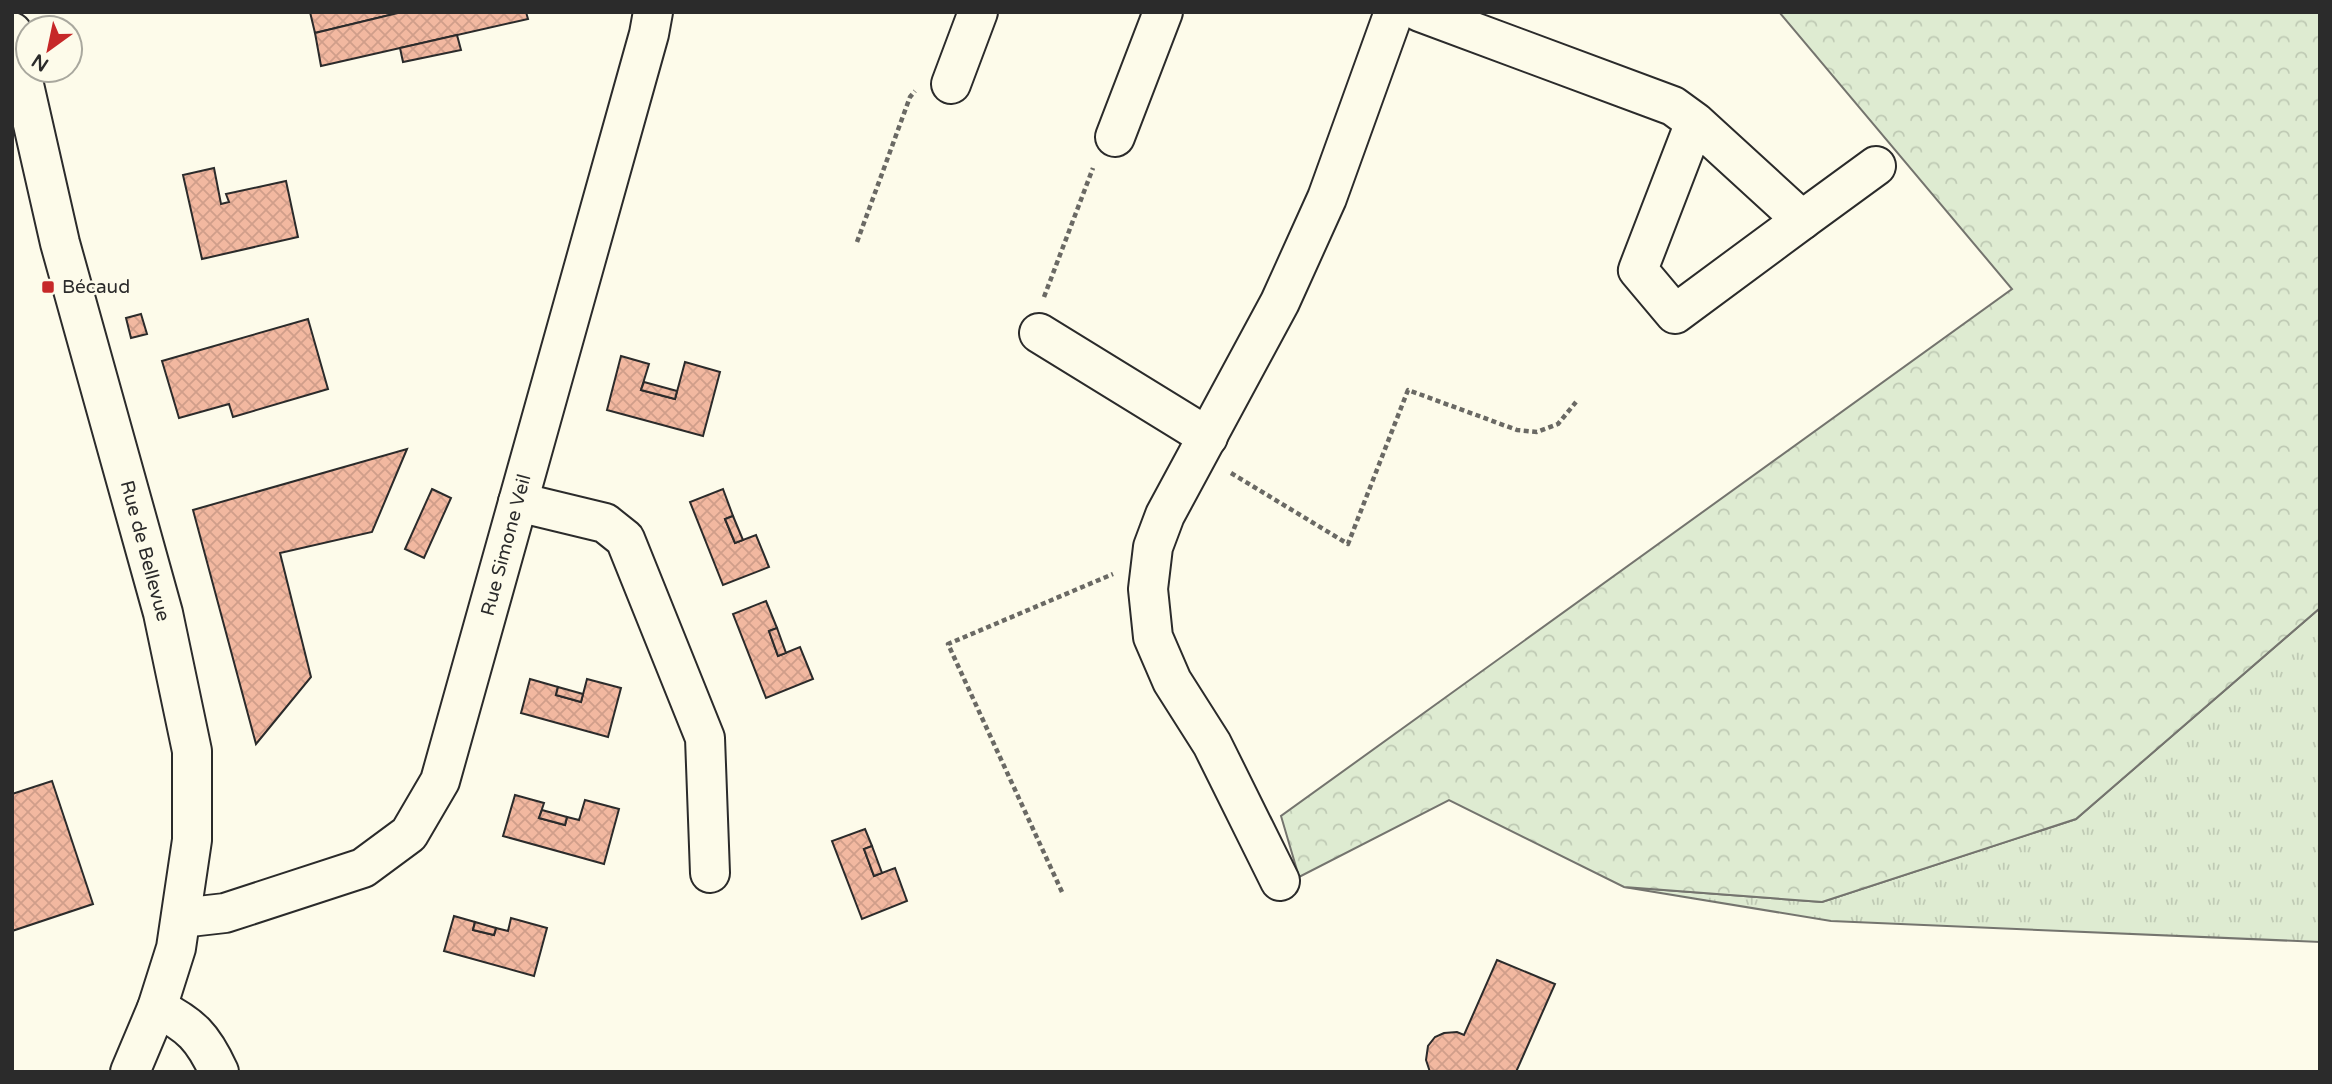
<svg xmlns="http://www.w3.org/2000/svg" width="2332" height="1084" font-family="'Varela Round',sans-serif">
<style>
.grass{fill:url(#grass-tufts);stroke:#74746e;stroke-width:2}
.forest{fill:url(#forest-crowns);stroke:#74746e;stroke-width:2}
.building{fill:url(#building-cross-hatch);stroke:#2b2b2b;stroke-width:2}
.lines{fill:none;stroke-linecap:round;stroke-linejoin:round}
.minor-casing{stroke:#2b2b2b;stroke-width:42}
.path{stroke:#6a6964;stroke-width:4.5;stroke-dasharray:5 3.5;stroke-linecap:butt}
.minor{stroke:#fdfbea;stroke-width:38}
.poi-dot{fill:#c62828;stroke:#fdfbea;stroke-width:2.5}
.labels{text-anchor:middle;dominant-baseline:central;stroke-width:5;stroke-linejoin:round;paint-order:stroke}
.poi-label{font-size:19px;fill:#2b2b2b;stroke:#fdfbea;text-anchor:start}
.street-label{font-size:19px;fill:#2b2b2b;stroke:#fdfbea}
</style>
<defs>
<pattern id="grass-tufts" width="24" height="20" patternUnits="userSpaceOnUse" patternTransform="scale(1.75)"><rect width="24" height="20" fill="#deebd1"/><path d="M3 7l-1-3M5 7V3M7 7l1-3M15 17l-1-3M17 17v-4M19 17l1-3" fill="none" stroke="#bfcab4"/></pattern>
<pattern id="forest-crowns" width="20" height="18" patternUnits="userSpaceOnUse" patternTransform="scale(1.75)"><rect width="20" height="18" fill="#deebd1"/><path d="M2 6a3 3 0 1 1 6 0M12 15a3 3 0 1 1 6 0" fill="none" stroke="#bfcab4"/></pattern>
<pattern id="building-cross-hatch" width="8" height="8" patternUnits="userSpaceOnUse" patternTransform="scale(1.75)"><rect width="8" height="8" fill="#f2b8a0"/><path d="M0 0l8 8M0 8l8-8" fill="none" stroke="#d09e8a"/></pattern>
</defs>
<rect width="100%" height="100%" fill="#fdfbea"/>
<polygon class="grass" points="2320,608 2320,942 1831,921 1624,887 1822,902 2076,819"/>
<polygon class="forest" points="1779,12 2320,12 2320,608 2076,819 1822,902 1624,887 1449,800 1299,877 1281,816 2012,289"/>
<g class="building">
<polygon points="310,12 402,12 315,33"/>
<polygon points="402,12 526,12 528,19 321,66 315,33"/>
<polygon points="457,35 461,50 403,62 400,48"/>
<polygon points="214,168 221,204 229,202 226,194 286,181 298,237 202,259 183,175"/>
<polygon points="141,314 147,334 131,338 126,318"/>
<polygon points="308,319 328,389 233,417 229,404 179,418 162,361"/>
<polygon points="621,356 649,364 641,390 675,399 685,362 720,372 703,436 607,410"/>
<polygon points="644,382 677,391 675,399 641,390"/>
<polygon points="407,449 372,532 280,553 311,677 256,744 193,510"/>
<polygon points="432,489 451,498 424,558 405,549"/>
<polygon points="723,489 733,516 725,519 735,543 756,535 769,567 723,585 690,502"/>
<polygon points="733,516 743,540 735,543 725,519"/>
<polygon points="766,601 777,628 769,631 778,656 800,647 813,679 766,698 733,614"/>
<polygon points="777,628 786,653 778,656 769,631"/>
<polygon points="530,679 558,687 556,695 581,702 587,679 621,688 608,737 521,713"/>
<polygon points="558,687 583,694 581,702 556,695"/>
<polygon points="52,781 93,904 12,931 12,794"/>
<polygon points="515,795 544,803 539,818 565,825 567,817 579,820 585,800 619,809 604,864 503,836"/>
<polygon points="542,810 567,817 565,825 539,818"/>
<polygon points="865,829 872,846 864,849 874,876 895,868 907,901 862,919 832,841"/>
<polygon points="872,846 882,873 874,876 864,849"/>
<polygon points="454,916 475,922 473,930 494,935 496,928 508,931 511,918 547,928 534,976 444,951"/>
<polygon points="475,922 496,928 494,935 473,930"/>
<polygon points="1497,960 1555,984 1516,1072 1430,1072 1426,1060 1428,1046 1435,1037 1444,1033 1457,1032 1464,1035"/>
</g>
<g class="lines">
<defs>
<g id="minor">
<polyline points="1420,12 1673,106 1695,122 1802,220 1675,314 1638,270 1695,122"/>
<polyline points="12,32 60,243 163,613 192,751 192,840 176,948 157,1008 130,1072"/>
<polyline points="951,84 978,12"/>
<polyline points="1115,137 1163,12"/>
<polyline points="1802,220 1876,166"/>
<polyline points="1039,333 1208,437"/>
<polyline points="518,502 605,523 625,539 705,738 710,873"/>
<polyline points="1280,881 1212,744 1172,681 1153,637 1148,589 1153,547 1165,515 1280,302 1327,198 1394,12"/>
<polyline points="181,918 225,913 363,868 409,834 440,781 649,34 653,12"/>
<path d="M 157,1008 C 191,1025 203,1037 219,1072"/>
</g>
</defs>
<use href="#minor" class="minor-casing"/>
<g class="path">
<polyline points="857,242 910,97 915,91"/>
<polyline points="1044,297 1093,168"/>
<polyline points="1231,473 1348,544 1408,390 1517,430 1537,432 1558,424 1576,402"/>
<polyline points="1062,892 948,644 1113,574"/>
</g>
<use href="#minor" class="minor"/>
</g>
<rect class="poi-dot" x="41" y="280" width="14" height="14" rx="3.5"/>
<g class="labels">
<g class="poi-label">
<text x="62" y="287">Bécaud</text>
</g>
<g class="street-label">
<text transform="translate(506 545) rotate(-75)">Rue Simone Veil</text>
<text transform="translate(145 551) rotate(75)">Rue de Bellevue</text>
</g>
</g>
<rect width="2332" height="1084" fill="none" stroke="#2b2b2b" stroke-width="28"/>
<g transform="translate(49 49) rotate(213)"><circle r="33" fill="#fdfbea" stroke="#a9a89e" stroke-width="2"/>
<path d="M0-5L12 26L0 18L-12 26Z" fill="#c62828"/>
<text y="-10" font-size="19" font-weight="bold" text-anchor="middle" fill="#2b2b2b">N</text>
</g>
</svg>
